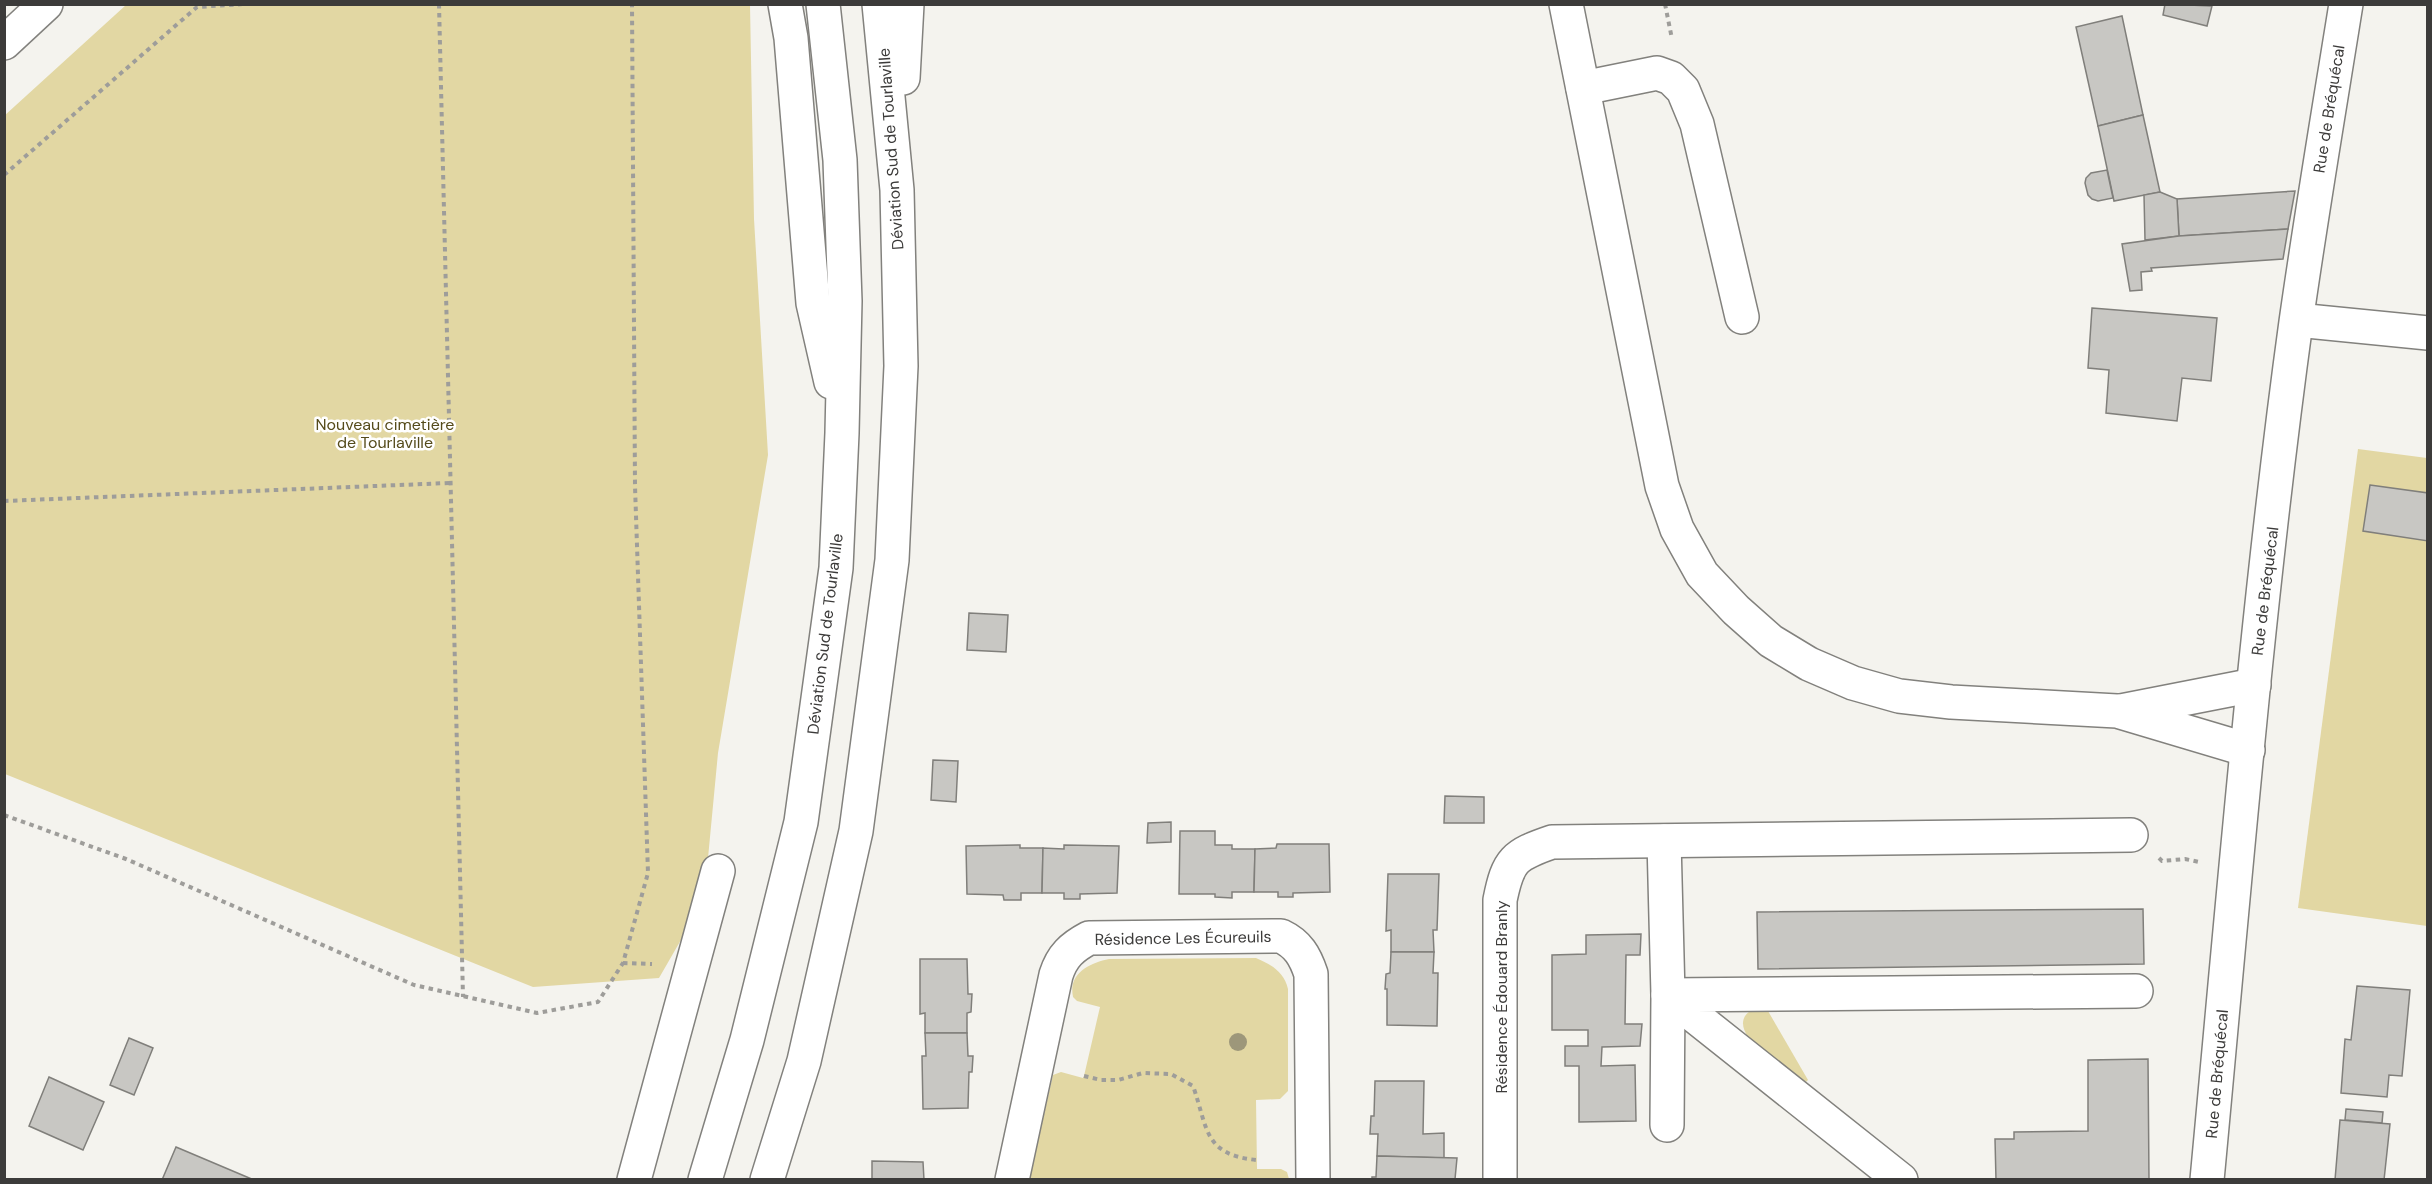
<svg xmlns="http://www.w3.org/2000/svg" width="2432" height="1184" font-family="'DM Sans',sans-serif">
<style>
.green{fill:#e2d7a3}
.building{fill:#c8c7c3;stroke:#807f7b;stroke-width:1.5}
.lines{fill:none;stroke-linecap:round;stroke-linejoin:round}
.minor-casing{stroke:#82817d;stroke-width:36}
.highway-casing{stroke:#82817d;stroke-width:36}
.path{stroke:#9e9d9a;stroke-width:4;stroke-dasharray:4.5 4.5;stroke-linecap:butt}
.minor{stroke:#fff;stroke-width:33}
.highway{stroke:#fff;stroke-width:33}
.tree{fill:#9d977a}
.labels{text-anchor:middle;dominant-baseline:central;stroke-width:5;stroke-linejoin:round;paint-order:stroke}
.street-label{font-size:16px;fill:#3c3b3a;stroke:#fff}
.park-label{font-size:16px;fill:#554b1b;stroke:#fff}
</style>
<rect width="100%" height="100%" fill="#f4f3ee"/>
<g class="green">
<polygon points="126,5 750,5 754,219 768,455 718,753 704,900 659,978 533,987 5,774 4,116"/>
<polygon points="2358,449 2427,458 2427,926 2298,908"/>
<path d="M 1256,958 C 1272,965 1284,972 1288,989 L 1288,1091 L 1280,1099 L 1256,1100 L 1257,1169 L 1281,1169 L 1287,1172 L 1289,1179 L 1029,1180 L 1053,1075 L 1061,1072 L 1083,1078 L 1084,1076 L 1100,1007 L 1077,1001 L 1073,997 C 1068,973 1090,963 1109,959 Z"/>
<path d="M 1758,1008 L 1768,1011 L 1808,1080 L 1806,1082 L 1748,1037 C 1739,1024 1742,1012 1758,1008 Z"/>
</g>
<g class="building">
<polygon points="2165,4 2212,6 2207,26 2163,15"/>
<polygon points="2122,16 2143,115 2098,126 2076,27"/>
<polygon points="2143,115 2160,192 2114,201 2098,126"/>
<polygon points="2107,170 2113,198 2098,201 2092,199 2088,195 2085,183 2086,178 2091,173"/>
<polygon points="2295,191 2288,229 2179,236 2177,199"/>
<polygon points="2160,192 2177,199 2179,236 2145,240 2144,195"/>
<polygon points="2288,229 2283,259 2151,268 2152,271 2141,272 2142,290 2130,291 2122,244 2179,236"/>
<polygon points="2092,308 2217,318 2211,381 2182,378 2177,421 2106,413 2109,370 2088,368"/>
<polygon points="2370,485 2428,493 2428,541 2363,531"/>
<polygon points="969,613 1008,615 1006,652 967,650"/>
<polygon points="933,760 958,761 956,802 931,800"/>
<polygon points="1445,796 1484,797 1484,823 1444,823"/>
<polygon points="1171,822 1171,842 1147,843 1148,823"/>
<polygon points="1180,831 1215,831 1215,845 1232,845 1232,849 1255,849 1254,892 1232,892 1232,898 1215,897 1215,894 1179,894"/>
<polygon points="1277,844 1329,844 1330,892 1293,893 1293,897 1278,897 1278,892 1254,892 1255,849 1276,848"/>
<polygon points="1020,845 1020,848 1043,848 1042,893 1021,893 1021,900 1004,900 1003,895 967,894 966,846"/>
<polygon points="1064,845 1119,846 1117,893 1080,894 1080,899 1064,899 1064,893 1042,893 1043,848 1064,849"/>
<polygon points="1388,874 1439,874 1437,930 1433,930 1434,952 1391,952 1391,930 1386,931"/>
<polygon points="2143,909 2144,964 1758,969 1757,912"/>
<polygon points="1641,934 1640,955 1626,955 1625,1024 1642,1024 1640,1046 1602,1047 1601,1066 1635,1065 1636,1121 1579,1122 1579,1066 1565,1066 1565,1046 1588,1046 1588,1030 1552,1030 1552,955 1586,954 1586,935"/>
<polygon points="1391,952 1434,952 1433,973 1438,973 1437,1026 1387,1025 1387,989 1385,989 1386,974 1390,973"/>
<polygon points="920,959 967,959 968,994 972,994 971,1012 967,1013 967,1033 925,1033 925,1013 920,1014"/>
<polygon points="2357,986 2410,990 2402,1076 2389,1075 2387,1097 2341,1093 2345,1039 2351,1040"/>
<polygon points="925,1033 967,1033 968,1056 973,1056 972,1072 969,1072 968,1108 923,1109 922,1056 926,1056"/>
<polygon points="129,1038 153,1048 134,1095 110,1085"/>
<polygon points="2148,1059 2149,1180 1996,1180 1995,1139 2014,1139 2014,1132 2088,1131 2088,1060"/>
<polygon points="49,1077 104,1102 83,1150 29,1126"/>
<polygon points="1375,1081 1424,1081 1423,1134 1444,1133 1444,1158 1377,1156 1378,1134 1370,1134 1371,1116 1374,1116"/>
<polygon points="2346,1109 2383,1112 2382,1123 2345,1120"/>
<polygon points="2340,1120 2390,1124 2384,1180 2335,1180"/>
<polygon points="176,1147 254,1180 162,1180"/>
<polygon points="1377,1156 1457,1158 1455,1179 1372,1180 1372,1177 1376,1177"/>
<polygon points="872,1161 923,1162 924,1180 872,1180"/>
</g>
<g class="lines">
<defs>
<g id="minor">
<polyline points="4,43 46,4"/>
<polyline points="1583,88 1657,73 1671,78 1683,90 1697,124 1742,317"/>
<polyline points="2297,320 2428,333"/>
<polyline points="1664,841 1668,995 1667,1125"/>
<polyline points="634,1180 718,871"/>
<path d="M 1012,1180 L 1056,975 C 1062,956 1072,947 1089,938 L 1281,936 C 1298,944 1305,956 1311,974 L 1313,1180"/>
<path d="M 1500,1180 L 1500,900 C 1508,860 1514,855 1552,842 L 2131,835"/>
<polyline points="1901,1180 1668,995 2136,991"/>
<path d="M 2207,1180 C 2234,893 2257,607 2296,322 C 2311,216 2329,110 2346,4"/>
</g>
<g id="highway">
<polyline points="785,4 791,38 813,303 831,382"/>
<polyline points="1566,4 1662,486 1677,529 1702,574 1736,610 1771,641 1809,664 1853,683 1899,696 1951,702 2117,711 2248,750"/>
<polyline points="903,78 907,4"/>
<polyline points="2121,711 2254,685"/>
<polyline points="705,1180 747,1040 801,822 836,568 842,433 845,301 840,160 823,4"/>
<polyline points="767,1180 804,1061 856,831 892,560 901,366 897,190 879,4"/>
</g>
</defs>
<use href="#minor" class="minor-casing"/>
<use href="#highway" class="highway-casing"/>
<g class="path">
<polyline points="439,4 463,997"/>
<polyline points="1665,4 1672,39"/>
<polyline points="4,175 197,7 244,4"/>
<polyline points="4,501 449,483"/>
<polyline points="4,815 126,859 414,985 537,1013 598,1002 623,963 648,873 635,486 632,4"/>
<polyline points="2159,858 2162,861 2185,859 2199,862"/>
<polyline points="623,963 652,964"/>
<path d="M 1084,1076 L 1101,1080 L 1118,1080 L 1143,1073 L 1171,1074 L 1193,1086 C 1208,1128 1203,1155 1257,1160"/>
</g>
<use href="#minor" class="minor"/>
<use href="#highway" class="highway"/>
</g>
<circle class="tree" cx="1238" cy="1042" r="9"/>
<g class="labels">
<g class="street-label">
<text transform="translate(2329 109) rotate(-81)">Rue de Bréquécal</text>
<text transform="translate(891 149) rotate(-94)">Déviation Sud de Tourlaville</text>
<text transform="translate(2265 591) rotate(-83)">Rue de Bréquécal</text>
<text transform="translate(825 634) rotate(-83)">Déviation Sud de Tourlaville</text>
<text transform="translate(1183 938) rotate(-1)">Résidence Les Écureuils</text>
<text transform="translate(1501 997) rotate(-90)">Résidence Édouard Branly</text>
<text transform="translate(2217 1074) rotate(-85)">Rue de Bréquécal</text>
</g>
<g class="park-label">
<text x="385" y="424">Nouveau cimetière<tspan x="385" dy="18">de Tourlaville</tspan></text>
</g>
</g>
<rect width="2432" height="1184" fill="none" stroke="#3c3b3a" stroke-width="12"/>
</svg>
